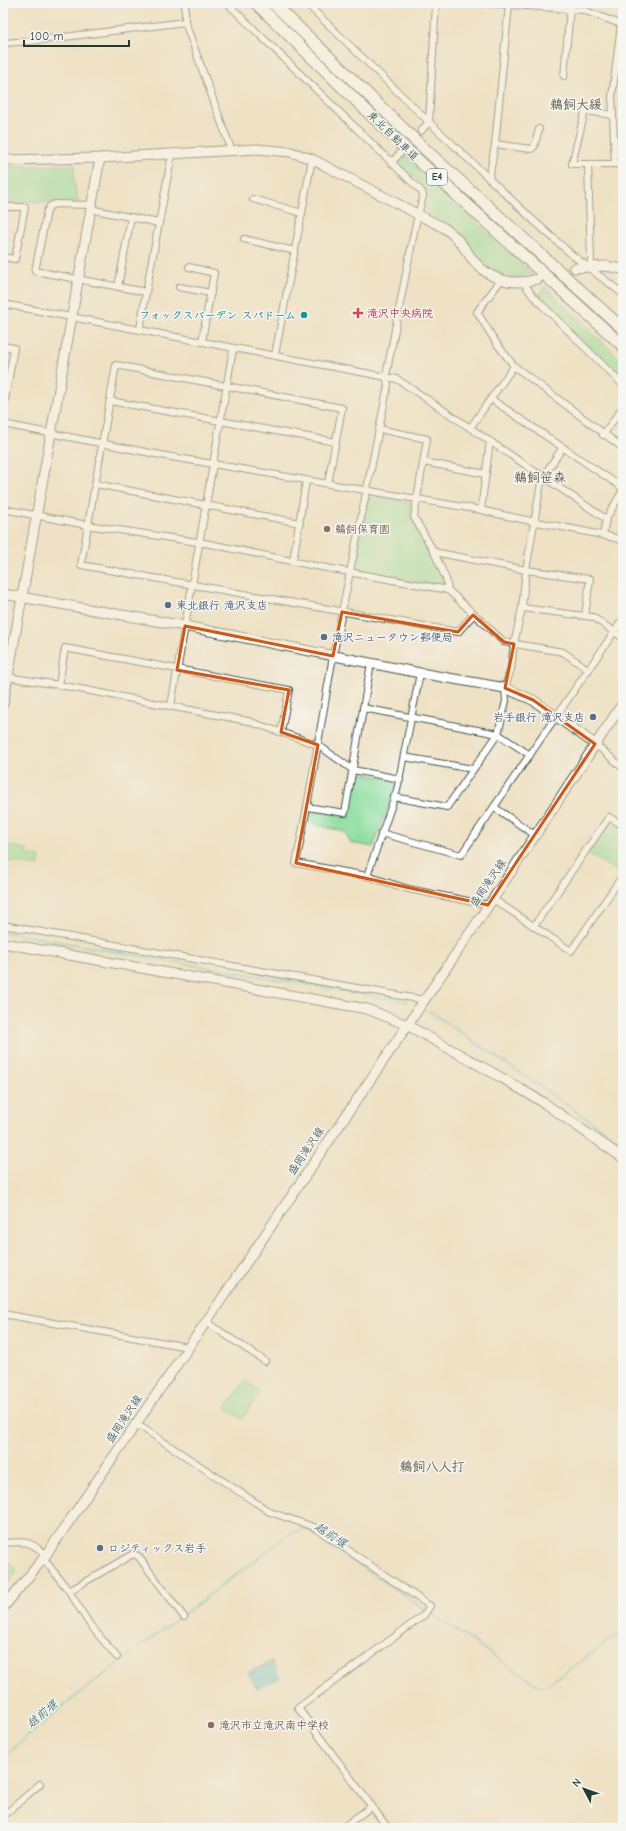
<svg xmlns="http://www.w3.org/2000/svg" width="626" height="1831" font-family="'Comic Neue','Klee One',sans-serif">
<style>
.green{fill:#8edf9f;stroke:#568e6a}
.water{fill:#4ebcc7;stroke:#367c7e}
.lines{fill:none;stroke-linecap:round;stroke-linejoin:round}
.stream{stroke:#4ebcc7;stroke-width:2}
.secondary-tunnel{stroke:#c5c0a7;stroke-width:9;stroke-dasharray:9 4.5;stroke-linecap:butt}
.street-casing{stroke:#3e564a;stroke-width:8}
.secondary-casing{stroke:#3e564a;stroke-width:11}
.highway-casing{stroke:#3e564a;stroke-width:13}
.street{stroke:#fff;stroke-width:6}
.secondary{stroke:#fff;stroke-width:9}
.highway{stroke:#fff;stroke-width:11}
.marked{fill:none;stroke:#d45610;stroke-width:3;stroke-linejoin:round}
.health-dot{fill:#e0444e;stroke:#f6f6f2;stroke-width:1.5}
.culture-dot{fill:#0f9aa8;stroke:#f6f6f2;stroke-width:1.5}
.education-dot{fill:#8d6e63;stroke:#f6f6f2;stroke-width:1.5}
.service-dot{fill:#5c6f8a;stroke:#f6f6f2;stroke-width:1.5}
.labels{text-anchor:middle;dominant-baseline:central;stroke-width:3;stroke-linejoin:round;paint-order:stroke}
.shield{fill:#f6f6f2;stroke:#60746d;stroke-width:1}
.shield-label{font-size:10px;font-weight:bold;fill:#1f3d34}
.street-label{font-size:11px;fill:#1f3d34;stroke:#f6f6f2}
.health-label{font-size:11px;font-weight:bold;fill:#be3a42;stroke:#f6f6f2;text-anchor:start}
.culture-label{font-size:11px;font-weight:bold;fill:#0d838f;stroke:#f6f6f2;text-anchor:end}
.education-label{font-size:11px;font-weight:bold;fill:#785e54;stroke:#f6f6f2;text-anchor:start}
.service-label{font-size:11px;font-weight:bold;fill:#4e5e75;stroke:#f6f6f2;text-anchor:start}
.water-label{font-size:12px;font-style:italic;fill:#2b5d59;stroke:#f6f6f2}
.quarter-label{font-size:13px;font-weight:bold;fill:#645c4d;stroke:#f6f6f2}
</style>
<rect width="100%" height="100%" fill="#f6f6f2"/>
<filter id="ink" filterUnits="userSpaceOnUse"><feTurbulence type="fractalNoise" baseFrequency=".025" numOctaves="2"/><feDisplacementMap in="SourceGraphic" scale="8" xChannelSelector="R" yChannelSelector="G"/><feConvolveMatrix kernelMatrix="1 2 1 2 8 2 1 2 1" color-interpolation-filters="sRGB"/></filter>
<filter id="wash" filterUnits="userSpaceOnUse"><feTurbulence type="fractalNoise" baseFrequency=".012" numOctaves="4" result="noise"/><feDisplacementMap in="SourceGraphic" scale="16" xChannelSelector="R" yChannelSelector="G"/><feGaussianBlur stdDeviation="0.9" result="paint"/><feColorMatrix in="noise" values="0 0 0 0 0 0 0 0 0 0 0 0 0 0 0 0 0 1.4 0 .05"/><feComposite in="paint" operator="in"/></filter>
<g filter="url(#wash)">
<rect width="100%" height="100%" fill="#efe1c4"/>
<g class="green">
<path d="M 403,154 L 532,274 C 491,287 481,255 458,231 C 450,223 438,220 428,214 C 425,208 429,203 428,196 C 427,186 404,169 396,162 Z"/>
<polygon points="75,165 74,181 78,202 3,202 3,166"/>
<polygon points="545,287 623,362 623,379 539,298 539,294"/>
<path d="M 368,494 L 411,503 C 411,508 410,514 412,518 C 421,541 442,561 444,587 L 360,571 L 353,567 Z"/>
<polygon points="354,772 398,780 373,847 351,843 345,832 306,822 309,809 347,815"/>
<polygon points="608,822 612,822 623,829 623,867 619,873 588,853"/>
<polygon points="3,845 27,849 27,855 40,857 39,866 3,861"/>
<polygon points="245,1381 260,1391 242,1419 226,1408"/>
<polygon points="7,1561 18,1571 3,1589 3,1564"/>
</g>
<polygon class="water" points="272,1661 280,1678 257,1689 248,1673"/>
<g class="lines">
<g class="stream">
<polyline points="3,932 407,1002"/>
<polyline points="429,1011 623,1143"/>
<path d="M 3,1758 C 93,1677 194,1609 289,1534 L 302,1529 L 309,1531 L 539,1686 L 547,1685 L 623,1631"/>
</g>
</g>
</g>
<g filter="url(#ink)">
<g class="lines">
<polyline class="secondary-tunnel" points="541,278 575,268"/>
<defs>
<g id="street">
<polyline points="185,3 185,22"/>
<polyline points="227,3 422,192 423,196 415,227 386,376 388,385 333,656 307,807 296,863 367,876 408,889 488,905"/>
<polyline points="306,3 429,122 532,219 571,254 623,294"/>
<polyline points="481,3 583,10 623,25"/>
<polyline points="621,24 612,97 613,115 585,111 572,164 623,164"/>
<polyline points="3,43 32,41 185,22 231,149"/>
<polyline points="564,76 570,9"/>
<polyline points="613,115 615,164"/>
<polyline points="421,131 429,122 436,3"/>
<polyline points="495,144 531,149 534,147 539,129"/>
<polyline points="392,162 402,151"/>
<polyline points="588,165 591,260 590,267"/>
<polyline points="489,179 495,144 509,5"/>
<polyline points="253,199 302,213"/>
<polyline points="91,205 55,204 50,206 47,211 35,271 146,292 172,154"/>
<polyline points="3,207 25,207 15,259 3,257"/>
<polyline points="90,209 159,223"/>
<polyline points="244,239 295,251"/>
<polyline points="189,267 214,273 202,341"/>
<polyline points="501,280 477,312 497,344 514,366 623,448"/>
<polyline points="524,283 532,295 623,385"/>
<polyline points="118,287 131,217"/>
<polyline points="179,287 211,293"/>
<polyline points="3,304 397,379 606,519 603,535"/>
<polyline points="140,329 146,292"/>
<polyline points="3,346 14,348 3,412"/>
<polyline points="275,355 312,159"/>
<polyline points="491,399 623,488"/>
<polyline points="110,401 336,442"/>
<path d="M 3,424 L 166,456 L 481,510 C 528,522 576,528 623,540"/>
<polyline points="470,428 514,366"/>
<polyline points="379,429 427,439 414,517 434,552 446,579 448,590"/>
<polyline points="603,435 623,407"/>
<polyline points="424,462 486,474"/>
<polyline points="328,483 342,408 116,365 81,565 458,632 473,615"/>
<polyline points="95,484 300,523"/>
<polyline points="3,509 87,525 210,544 310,565 448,590 504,642 563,652 589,670"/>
<polyline points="481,510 490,441"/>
<polyline points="606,519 623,490"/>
<polyline points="434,552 526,570 590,579 585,616"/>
<polyline points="293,561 306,481"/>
<polyline points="522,608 593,617 623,638"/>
<polyline points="7,677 59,685 248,721 318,745 353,770 400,779"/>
<polyline points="59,685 65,648 289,690 281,732"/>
<polyline points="171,706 233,349"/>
<polyline points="363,708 498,734 530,755"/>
<polyline points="595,744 623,768"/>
<polyline points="404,757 473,769"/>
<polyline points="394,797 447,807 498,734 506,701 505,688 511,669 514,644 522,608 526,570 541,483 543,477 563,447"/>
<polyline points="307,807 345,813 371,663"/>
<polyline points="494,807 535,835"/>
<polyline points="381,833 461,855 623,619"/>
<polyline points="367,876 397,790 420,673"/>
<polyline points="493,899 571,951 623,875"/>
<polyline points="3,925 424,1000"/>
<polyline points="534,926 609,817 623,826"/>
<polyline points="3,1314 188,1347"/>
<polyline points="206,1322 265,1361"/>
<polyline points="135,1423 270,1512 314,1527 430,1606 424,1615 298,1708 388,1828"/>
<path d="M 3,1543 C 25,1542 28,1539 46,1555"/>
<polyline points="43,1558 69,1591 90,1625 117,1657"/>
<polyline points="69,1591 133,1554 138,1556 184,1617"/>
<polyline points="3,1816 40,1784"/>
<polyline points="342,1828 372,1806"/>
</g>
<g id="secondary">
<path d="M 3,160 L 100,158 L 257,149 L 291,152 L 312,159 L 444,228 C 458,237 464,248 473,260 C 490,281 514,286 538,279"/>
<polyline points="575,268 605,266 623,269"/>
<polyline points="3,594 185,626 420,673 505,688 533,700 595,744"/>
<polyline points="3,704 100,158"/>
<polyline points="3,943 367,1009 407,1025 502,1078 544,1103 623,1158"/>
<polyline points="3,1608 46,1555 206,1322 493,899 623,703"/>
</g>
<g id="highway">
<polyline points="256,3 406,149 623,346"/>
<polyline points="273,3 416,141 623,329"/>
</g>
</defs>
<use href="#street" class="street-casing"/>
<use href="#secondary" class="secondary-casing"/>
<use href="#highway" class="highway-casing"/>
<use href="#street" class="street"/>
<use href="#secondary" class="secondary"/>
<use href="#highway" class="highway"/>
</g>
</g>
<path d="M0 0H626V1831H0ZM 342,612 L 458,632 L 473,615 L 504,642 L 514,644 L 505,688 L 533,700 L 595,744 L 488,905 L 296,863 L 318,745 L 281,732 L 289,690 L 177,670 L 185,626 L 333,656 Z" fill="#efe1c4" fill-opacity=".55" fill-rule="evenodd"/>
<path class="marked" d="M 342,612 L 458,632 L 473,615 L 504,642 L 514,644 L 505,688 L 533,700 L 595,744 L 488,905 L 296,863 L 318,745 L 281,732 L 289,690 L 177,670 L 185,626 L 333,656 Z"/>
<path class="health-dot" d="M356 307h4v4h4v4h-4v4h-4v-4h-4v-4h4z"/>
<circle class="culture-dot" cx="304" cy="315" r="4"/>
<g class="education-dot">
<circle cx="327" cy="529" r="4"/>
<circle cx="211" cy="1725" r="4"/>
</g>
<g class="service-dot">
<circle cx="168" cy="605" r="4"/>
<circle cx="324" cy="637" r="4"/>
<circle cx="593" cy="717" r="4"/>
<circle cx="100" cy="1548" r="4"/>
</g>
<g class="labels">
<rect class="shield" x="427" y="169" width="20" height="16" rx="3"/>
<g class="shield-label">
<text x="437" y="177">E4</text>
</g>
<g class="street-label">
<text transform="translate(393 136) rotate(44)">東北自動車道</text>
<text transform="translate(488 883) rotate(-56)">盛岡滝沢線</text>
<text transform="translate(306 1151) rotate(-56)">盛岡滝沢線</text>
<text transform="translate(124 1419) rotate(-56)">盛岡滝沢線</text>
</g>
<g class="health-label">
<text x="367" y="313">滝沢中央病院</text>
</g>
<g class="culture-label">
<text x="296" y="315">フォックスバーデン スパドーム</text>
</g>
<g class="education-label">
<text x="335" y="529">鵜飼保育園</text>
<text x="219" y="1725">滝沢市立滝沢南中学校</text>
</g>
<g class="service-label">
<text x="176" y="605">東北銀行 滝沢支店</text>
<text x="332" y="637">滝沢ニュータウン郵便局</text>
<text x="585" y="717" text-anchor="end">岩手銀行 滝沢支店</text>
<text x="108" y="1548">ロジティックス岩手</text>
</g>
<g class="water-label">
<text transform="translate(331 1535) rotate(33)">越前堰</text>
<text transform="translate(42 1714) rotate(-40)">越前堰</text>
</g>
<g class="quarter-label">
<text x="576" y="104">鵜飼大緩</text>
<text x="540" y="477">鵜飼笹森</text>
<text x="432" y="1466">鵜飼八人打</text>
</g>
</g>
<rect width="626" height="1831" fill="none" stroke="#f6f6f2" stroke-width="16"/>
<g transform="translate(584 1789) rotate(311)" stroke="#f6f6f2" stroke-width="3" paint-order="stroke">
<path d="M0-3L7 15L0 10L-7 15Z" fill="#1f3d34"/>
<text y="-6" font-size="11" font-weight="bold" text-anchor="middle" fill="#1f3d34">N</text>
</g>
<path d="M24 40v6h105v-6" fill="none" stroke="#1f3d34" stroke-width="2"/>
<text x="30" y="40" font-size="12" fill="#1f3d34" stroke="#f6f6f2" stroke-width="3" paint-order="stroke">100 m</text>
</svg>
